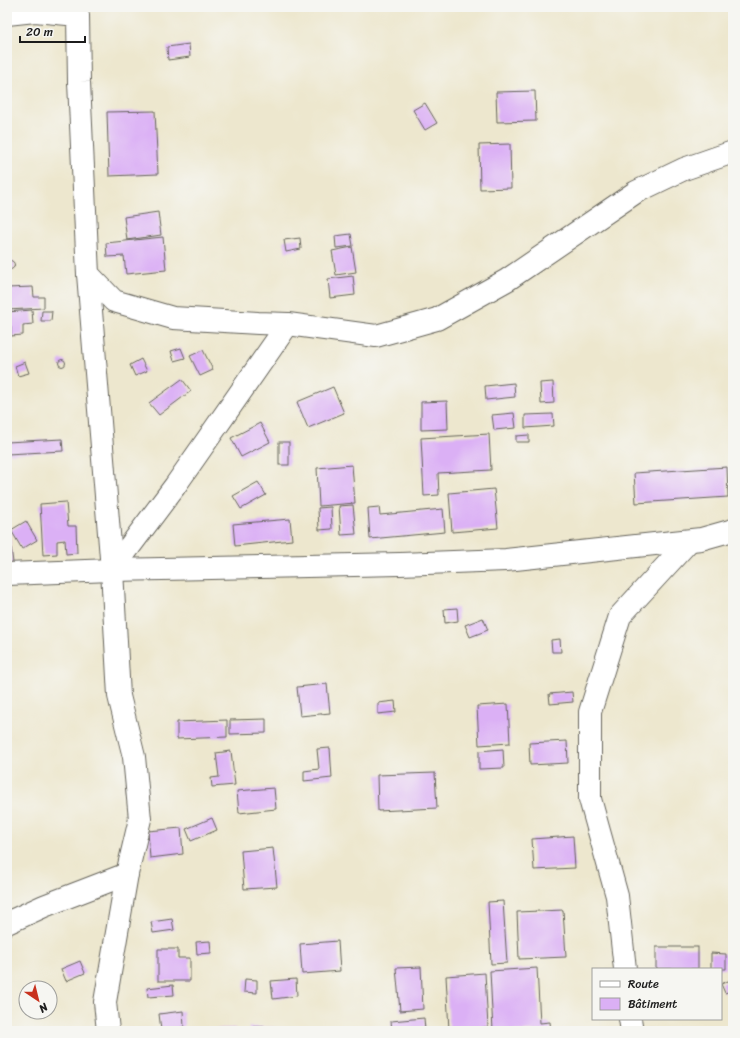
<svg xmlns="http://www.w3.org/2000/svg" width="740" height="1038" font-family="Sriracha,sans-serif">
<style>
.building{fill:#dbb0f5}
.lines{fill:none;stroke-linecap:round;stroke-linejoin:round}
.street-casing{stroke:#65635a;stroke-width:24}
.street{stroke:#fff;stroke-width:22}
</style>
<rect width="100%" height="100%" fill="#f6f6f2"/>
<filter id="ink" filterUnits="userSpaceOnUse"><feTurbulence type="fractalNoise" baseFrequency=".025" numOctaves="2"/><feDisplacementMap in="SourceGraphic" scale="8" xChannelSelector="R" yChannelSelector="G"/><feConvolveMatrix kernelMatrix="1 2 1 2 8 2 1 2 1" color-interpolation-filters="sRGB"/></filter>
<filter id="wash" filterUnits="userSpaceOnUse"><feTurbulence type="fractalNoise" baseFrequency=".012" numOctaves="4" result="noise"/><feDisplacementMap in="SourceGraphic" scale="16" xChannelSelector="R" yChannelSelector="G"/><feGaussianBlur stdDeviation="0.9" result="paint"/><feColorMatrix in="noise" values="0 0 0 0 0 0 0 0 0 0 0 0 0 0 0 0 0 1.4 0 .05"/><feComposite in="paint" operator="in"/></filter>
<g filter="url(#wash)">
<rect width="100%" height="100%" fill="#ede7ce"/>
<g id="blocks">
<g class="building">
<polygon points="189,44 190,57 168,60 167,47"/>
<polygon points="535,91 536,121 497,122 496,92"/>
<polygon points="425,103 437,123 425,130 413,110"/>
<polygon points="155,111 158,174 109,176 107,112"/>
<polygon points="510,144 511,188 480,189 479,145"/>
<polygon points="158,212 161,235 127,240 124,217"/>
<polygon points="351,234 353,246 336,248 335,236"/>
<polygon points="163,237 166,270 126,274 124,256 107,257 106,243"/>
<polygon points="300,238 301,249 286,252 284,240"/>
<polygon points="352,247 356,272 336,275 332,251"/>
<circle cx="10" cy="265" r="4.5"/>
<polygon points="353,276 355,295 330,298 328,279"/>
<polygon points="33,287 34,297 44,297 44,308 7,310 7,288"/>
<polygon points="32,310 33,324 23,325 23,335 11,336 11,326 7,327 7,312"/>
<polygon points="42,311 52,311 51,321 41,321"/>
<polygon points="181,348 185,358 174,361 171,351"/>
<polygon points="203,350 213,370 200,376 190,356"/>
<polygon points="141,359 147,371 135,376 130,365"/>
<circle cx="62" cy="363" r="3.5"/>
<polygon points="25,362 29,373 18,376 15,366"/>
<polygon points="182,379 191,391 159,415 149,403"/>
<polygon points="553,382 554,403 541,404 540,383"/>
<polygon points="514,383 515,397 486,400 485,386"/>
<polygon points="333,387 344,413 308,428 297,402"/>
<polygon points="447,401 448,429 421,430 421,402"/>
<polygon points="514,413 516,428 494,430 492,415"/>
<polygon points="553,414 554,426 525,428 525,415"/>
<polygon points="260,423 270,442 241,457 231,438"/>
<polygon points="489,434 491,470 438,473 439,495 424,496 421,438"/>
<polygon points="529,435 529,442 516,442 516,436"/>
<polygon points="62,439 63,451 7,454 7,442"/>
<rect x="279" y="442" width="10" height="23"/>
<polygon points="352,465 355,503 319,506 317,468"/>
<polygon points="727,467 728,497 636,503 634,473"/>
<polygon points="258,482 266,495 241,509 233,496"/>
<polygon points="494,489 498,528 452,532 449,493"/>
<polygon points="66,502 68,526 76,526 77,553 66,554 65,540 57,541 57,554 43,555 40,504"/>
<polygon points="353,505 356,534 341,535 339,506"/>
<polygon points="331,507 332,529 319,530 318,508"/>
<polygon points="379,507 380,515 443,509 445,532 370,539 368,508"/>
<polygon points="290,519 292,540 235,546 233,524"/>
<polygon points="26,521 37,540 22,549 11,530"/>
<polygon points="7,538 10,538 13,563 7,564"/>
<polygon points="457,608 458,621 445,623 444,609"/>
<polygon points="483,618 488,630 470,637 465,625"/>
<polygon points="560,639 561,652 552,652 551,640"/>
<polygon points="327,684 330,713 300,716 297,687"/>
<polygon points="572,692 573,702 550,704 549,694"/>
<polygon points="395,701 396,712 378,714 378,703"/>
<polygon points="508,704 510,743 479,745 477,706"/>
<polygon points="266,719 266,733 230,734 230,720"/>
<polygon points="227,720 227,737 177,739 177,722"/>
<polygon points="567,741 568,763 530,765 529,743"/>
<polygon points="330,748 332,778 304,781 304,771 319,769 317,749"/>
<polygon points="503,749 504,768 479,769 479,751"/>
<polygon points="231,751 235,785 212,787 211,778 219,777 216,753"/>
<polygon points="435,773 437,808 378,811 377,775"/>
<polygon points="274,788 276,809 239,813 237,791"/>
<polygon points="212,818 217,830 191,841 186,829"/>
<polygon points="181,828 183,854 150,858 148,831"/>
<polygon points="573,836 575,868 534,870 532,839"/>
<polygon points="273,848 277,887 244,889 241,851"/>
<polygon points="503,901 507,963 491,964 488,902"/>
<polygon points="563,910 566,957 519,959 517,912"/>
<polygon points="172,919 174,930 153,933 151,922"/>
<polygon points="210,941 211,953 197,954 196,942"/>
<polygon points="338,941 340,971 302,974 300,944"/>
<polygon points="730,945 733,945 733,961 732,961"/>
<rect x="656" y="947" width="42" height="22"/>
<polygon points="158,949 178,949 178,958 190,958 190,981 158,981"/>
<polygon points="711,953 726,954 726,969 711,969"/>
<polygon points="80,961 85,973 66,981 61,969"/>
<polygon points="421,967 423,1009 400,1011 396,968"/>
<polygon points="537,968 540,1023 550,1022 551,1031 493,1031 490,971"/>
<polygon points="485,973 488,1027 449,1030 446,976"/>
<polygon points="245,979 257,980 257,993 244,992"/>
<polygon points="296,979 297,996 273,999 271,981"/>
<polygon points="733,979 733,990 725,993 721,984"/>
<polygon points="173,985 174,995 148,997 147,988"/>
<polygon points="183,1011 184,1027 161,1030 159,1014"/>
<polygon points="424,1018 425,1030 392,1031 391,1021"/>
<rect x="249" y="1027" width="26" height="4"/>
<polygon points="235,1028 235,1031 215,1031 215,1029"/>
</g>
</g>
</g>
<g filter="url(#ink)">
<use href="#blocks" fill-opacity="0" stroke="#65635a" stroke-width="1"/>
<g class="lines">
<defs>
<g id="street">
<polyline points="7,14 35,11 78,15 79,82 88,274 114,301 173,318 258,323 288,324 376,336 437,319 507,280 636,192 684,169 733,152"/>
<polyline points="112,570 175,486 288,324"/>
<polyline points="7,574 112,570 400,564 506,560 701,539 733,530"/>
<polyline points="7,923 44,906 127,874 140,819 134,757 119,696 112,570 88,274"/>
<polyline points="625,969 617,896 590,799 590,712 620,616 689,541"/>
<polyline points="630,1019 632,1031"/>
<polyline points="108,1031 105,1002 127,874"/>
</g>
</defs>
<use href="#street" class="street-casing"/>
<use href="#street" class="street"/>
</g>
</g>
<rect width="740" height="1038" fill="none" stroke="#f6f6f2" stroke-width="24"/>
<rect x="592" y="968" width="130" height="52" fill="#f6f6f2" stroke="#9f9f9c"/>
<rect x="600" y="981" width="20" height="6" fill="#ffffff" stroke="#9f9f9c"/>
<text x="628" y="988" font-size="12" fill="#1c1c1c">Route</text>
<rect x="600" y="998" width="20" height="12" fill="#dbb0f5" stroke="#9f9f9c"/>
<text x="628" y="1008" font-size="12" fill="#1c1c1c">Bâtiment</text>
<g transform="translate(38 1000) rotate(145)"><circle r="19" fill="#f6f6f2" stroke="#9f9f9c"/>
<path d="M0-3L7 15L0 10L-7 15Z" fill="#c8321e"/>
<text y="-6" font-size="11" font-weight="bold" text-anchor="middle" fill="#1c1c1c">N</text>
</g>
<path d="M20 36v6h65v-6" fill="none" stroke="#1c1c1c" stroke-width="2"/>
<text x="26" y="36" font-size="12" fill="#1c1c1c" stroke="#f6f6f2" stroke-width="3" paint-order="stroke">20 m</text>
</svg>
